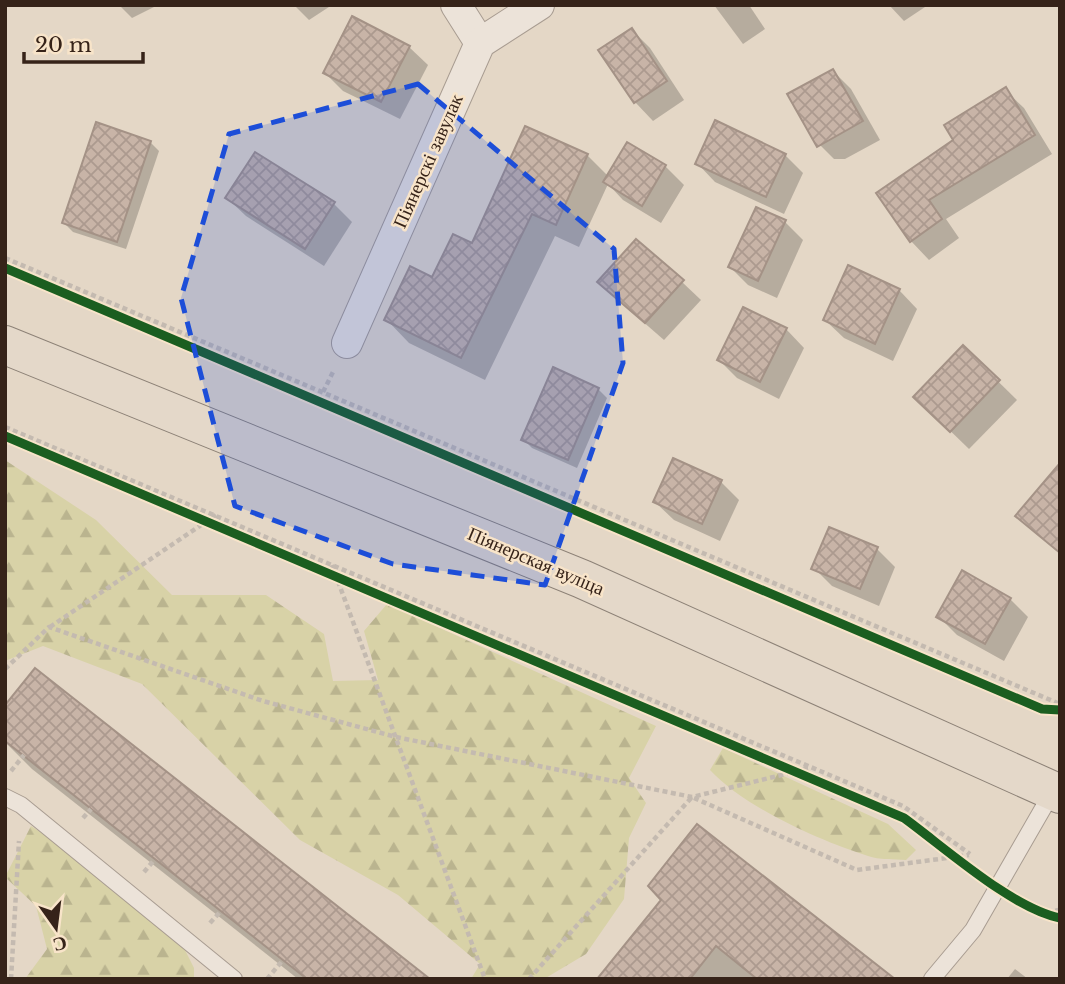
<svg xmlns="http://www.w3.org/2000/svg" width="1065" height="984" font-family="'Libre Baskerville',serif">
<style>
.forest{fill:url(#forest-firs)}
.shadow{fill:#0003}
.building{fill:url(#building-cross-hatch);stroke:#a49286;stroke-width:2}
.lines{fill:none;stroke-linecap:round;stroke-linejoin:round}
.service-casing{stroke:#a89c91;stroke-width:18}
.minor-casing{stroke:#a89c91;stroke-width:32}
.primary-casing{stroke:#8d8277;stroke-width:40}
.path{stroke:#c4bab0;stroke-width:4.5;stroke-dasharray:5 3.5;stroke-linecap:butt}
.service{stroke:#ece3d9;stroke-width:16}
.minor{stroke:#ece3d9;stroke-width:30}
.primary{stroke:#e4d8c9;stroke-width:38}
.cycleway-casing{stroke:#f8e4c9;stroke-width:13}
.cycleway{stroke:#1b5e20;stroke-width:9}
.marked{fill:#1d4ed8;fill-opacity:0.2;stroke:#1d4ed8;stroke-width:5;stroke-dasharray:14 9;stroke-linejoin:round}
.labels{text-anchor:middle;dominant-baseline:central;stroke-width:5;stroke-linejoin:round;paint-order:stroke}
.street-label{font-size:19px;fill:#362319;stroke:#f8e4c9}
</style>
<defs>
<pattern id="forest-firs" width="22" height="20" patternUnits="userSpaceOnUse" patternTransform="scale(1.75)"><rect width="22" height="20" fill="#d8d2a7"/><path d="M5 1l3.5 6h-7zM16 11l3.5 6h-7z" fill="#bab48f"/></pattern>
<pattern id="building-cross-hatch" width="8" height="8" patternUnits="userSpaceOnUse" patternTransform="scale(1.75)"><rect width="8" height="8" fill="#c8b4a7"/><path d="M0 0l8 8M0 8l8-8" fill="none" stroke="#ac9a8f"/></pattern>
</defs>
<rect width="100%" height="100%" fill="#e4d7c6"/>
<g class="forest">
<polygon points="5,460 96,520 172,595 266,595 324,634 333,681 378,680 364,631 387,604 656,726 629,778 646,803 629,838 624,899 586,954 544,979 471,979 480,964 398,895 300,840 142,684 43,646 5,661"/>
<path d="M 723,748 L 888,824 L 916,850 L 906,860 C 894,859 879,860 868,856 C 820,841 744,807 710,770 Z"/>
<polygon points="31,826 167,914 194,968 194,979 25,979 47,949 36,906 5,877"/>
</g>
<g class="shadow">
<polygon points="119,5 158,5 132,18"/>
<polygon points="294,5 332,5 309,20"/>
<polygon points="714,5 749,5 765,29 743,44"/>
<polygon points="889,5 928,5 904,21"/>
<polygon points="632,30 650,48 684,100 653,121 635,102"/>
<polygon points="409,47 428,65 400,119 343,91 325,73"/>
<polygon points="833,71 851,89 880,140 845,159 834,159 815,140"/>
<polygon points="1005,90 1024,108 1052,154 946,219 959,238 929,260 911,241 878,194 956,140"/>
<polygon points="526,129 587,155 608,176 628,144 665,166 684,185 661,223 623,200 608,184 579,247 555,236 485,380 409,343 386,319 473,245"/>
<polygon points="150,142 159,151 126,249 73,232 64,223"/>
<polygon points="785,155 803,173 784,214 715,182 697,163"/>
<polygon points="227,198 334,204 352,222 324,266 246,216"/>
<polygon points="785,222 803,240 777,298 748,285 730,267"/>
<polygon points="682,282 701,300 664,340 618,300"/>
<polygon points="899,290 917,309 893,361 844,338 825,320"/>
<polygon points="786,329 804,348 779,399 737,378 719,360"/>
<polygon points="963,347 1017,400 969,449 934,415"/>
<polygon points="598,389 607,398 577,468 532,448 523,439"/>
<polygon points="1060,466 1060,554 1017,516"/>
<polygon points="721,482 739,500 720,541 674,520 655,502"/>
<polygon points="877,549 895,567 879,606 832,586 814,568"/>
<polygon points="1010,599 1028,617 1004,661 957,635 939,617"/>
<polygon points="5,708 427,979 298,979 32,769 5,742"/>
<polygon points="663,900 889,979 599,979"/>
<polygon points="1015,969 1028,979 1007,979"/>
</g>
<g class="building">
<polygon points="352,16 410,46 381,102 323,73"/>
<polygon points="632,28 667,81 634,103 598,50"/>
<polygon points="833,69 863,121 817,147 787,94"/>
<polygon points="1006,87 1035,135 929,200 942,219 910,242 876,193 953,140 944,125"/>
<polygon points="715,120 786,154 766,197 695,164"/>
<polygon points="96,122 151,141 117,242 62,223"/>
<polygon points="525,126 588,154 556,225 532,214 461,358 384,320 410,266 432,277 453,234 472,243"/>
<polygon points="627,142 666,165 642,206 603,182"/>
<polygon points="255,152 335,202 305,249 225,198"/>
<polygon points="756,207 786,220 758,281 728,267"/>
<polygon points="636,239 684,280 645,323 597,282"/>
<polygon points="848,265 900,289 875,344 823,320"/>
<polygon points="743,307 787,328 760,382 717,360"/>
<polygon points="963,345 1000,380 950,432 913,397"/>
<polygon points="553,367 599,388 568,460 521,440"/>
<polygon points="673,458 722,480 702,524 653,502"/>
<polygon points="1060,463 1060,553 1015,516"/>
<polygon points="829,527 878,547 860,589 811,569"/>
<polygon points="962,570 1011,598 985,644 936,617"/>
<polygon points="35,668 430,979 307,979 5,741 5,705"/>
<polygon points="697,824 895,979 757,979 716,946 690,979 597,979 661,900 648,886"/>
</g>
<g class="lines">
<defs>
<g id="service">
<polyline points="5,797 21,805 234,979"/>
<polyline points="932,979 973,930 1053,791"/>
</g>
<g id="minor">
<polyline points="456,5 480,43"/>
<polyline points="347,343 480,43 539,5"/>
</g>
<polyline id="primary" points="5,345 582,579 1060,794"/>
</defs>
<use href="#service" class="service-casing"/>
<use href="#minor" class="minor-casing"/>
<use href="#primary" class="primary-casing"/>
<g class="path">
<polyline points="5,258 1060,704"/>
<polyline points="323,392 333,372"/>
<polyline points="5,427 903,806 970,854"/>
<polyline points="332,565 485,979"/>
<polyline points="50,627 216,515"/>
<polyline points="5,669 49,627 263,701 396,737 692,797 810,768"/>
<polyline points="11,771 24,755"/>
<polyline points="83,818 91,809"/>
<polyline points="144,872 155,859"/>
<polyline points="1057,908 1060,924"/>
<polyline points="210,923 221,911"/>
<polyline points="11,979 19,841"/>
<polyline points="267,979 283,960"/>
<polyline points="529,979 692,797 857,870 969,855"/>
</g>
<use href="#service" class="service"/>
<use href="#minor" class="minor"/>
<use href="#primary" class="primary"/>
<defs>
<g id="cycleway">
<polyline points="5,268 1042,709 1060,710"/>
<path d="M 5,436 L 904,818 C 944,847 1013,909 1060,918"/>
</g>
</defs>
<use href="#cycleway" class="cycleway-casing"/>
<use href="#cycleway" class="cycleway"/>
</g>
<path class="marked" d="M 418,84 L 614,249 L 623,363 L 545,585 L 393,564 L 235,506 L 181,298 L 229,134 Z"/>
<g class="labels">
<g class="street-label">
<text transform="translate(428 161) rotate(-66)">Піянерскі завулак</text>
<text transform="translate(536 561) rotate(23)">Піянерская вуліца</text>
</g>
</g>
<rect width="1065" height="984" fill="none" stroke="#362319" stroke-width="14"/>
<g transform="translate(56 928) rotate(166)" stroke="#f8e4c9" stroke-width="5" paint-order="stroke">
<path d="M0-5L12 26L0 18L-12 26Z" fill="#362319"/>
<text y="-10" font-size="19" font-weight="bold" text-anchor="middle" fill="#362319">С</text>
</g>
<path d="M24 52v10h119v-10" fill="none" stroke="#362319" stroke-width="3.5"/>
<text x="35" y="52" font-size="21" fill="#362319" stroke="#f8e4c9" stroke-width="5" paint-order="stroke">20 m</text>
</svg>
